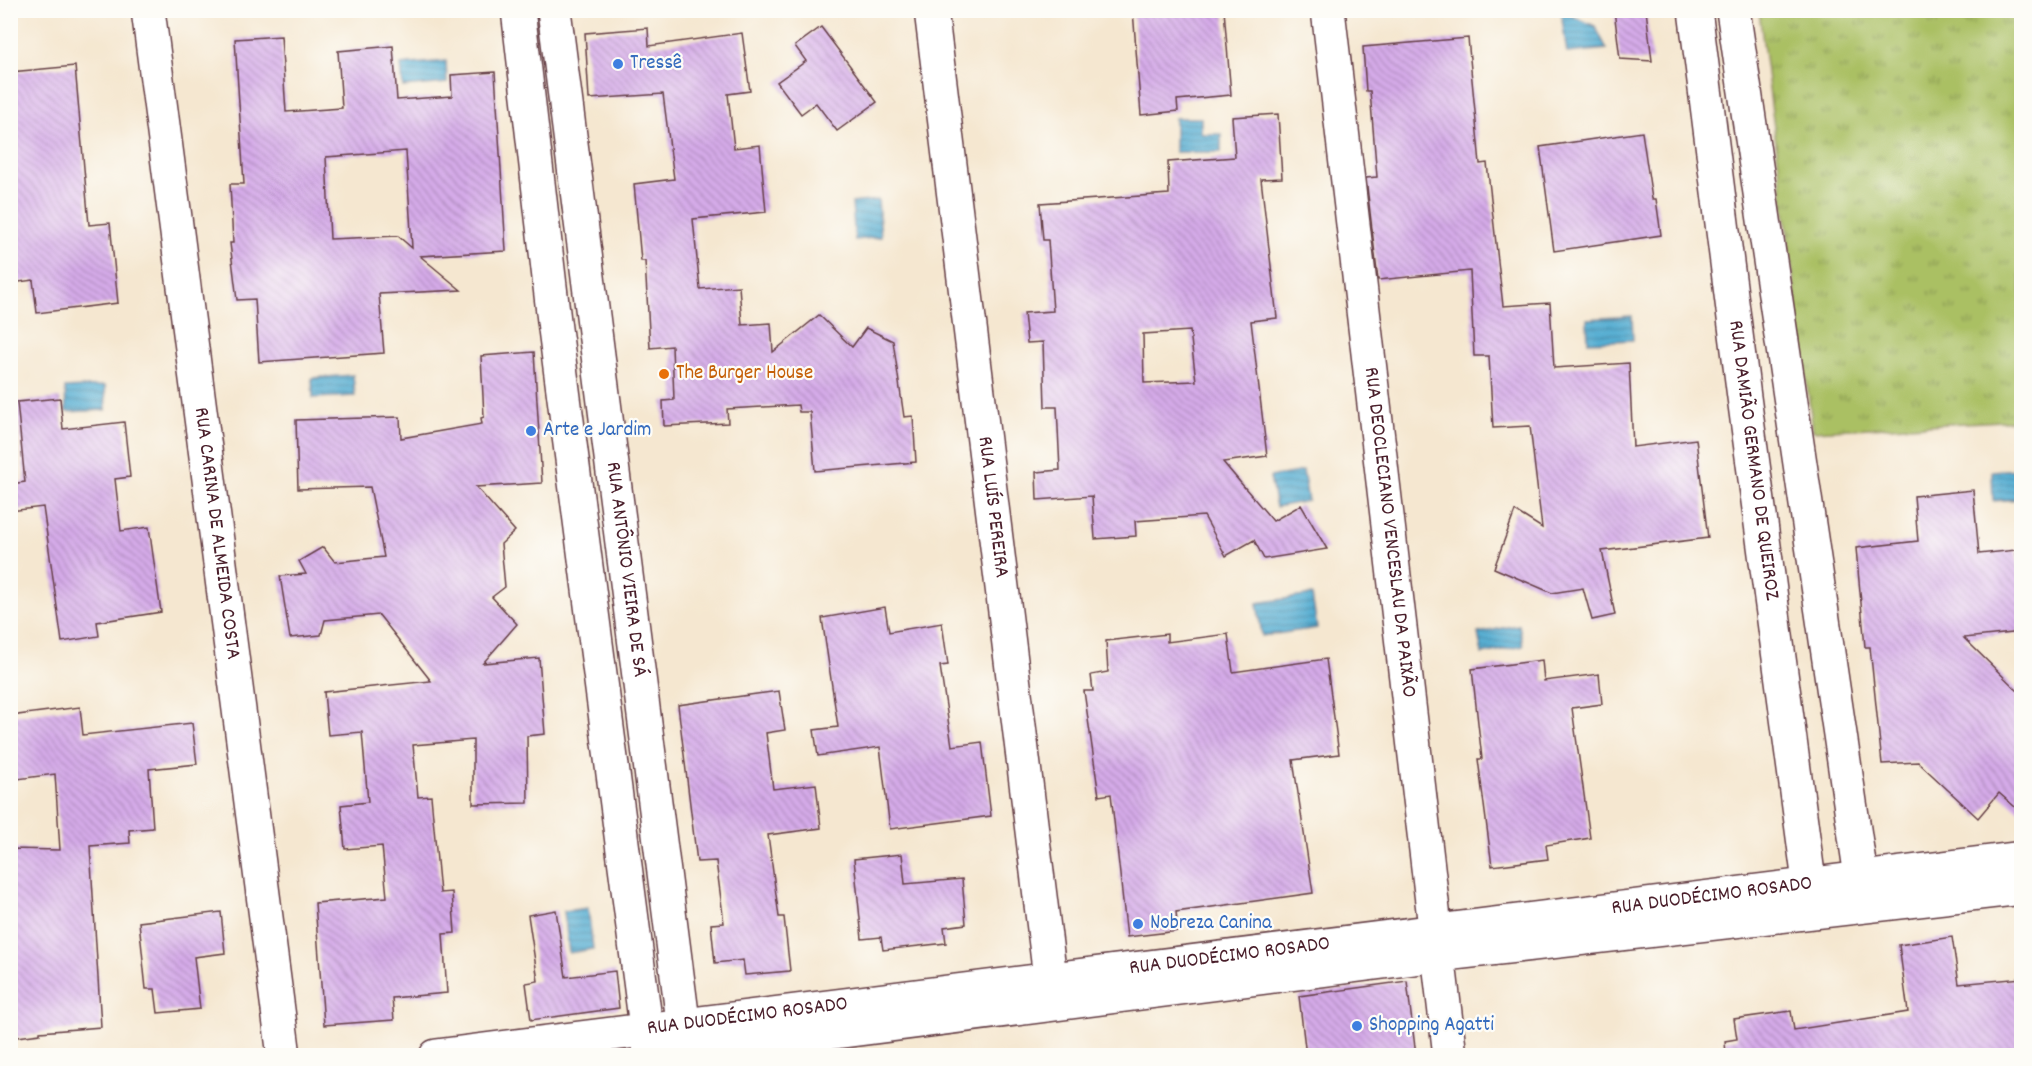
<svg xmlns="http://www.w3.org/2000/svg" width="2032" height="1066" font-family="Dekko,sans-serif">
<style>
.grass{fill:url(#grass-tufts);stroke:#7a7048;stroke-width:1.5}
.water{fill:url(#water-rules);stroke:#50667e;stroke-width:1.5}
.building{fill:url(#building-back-hatch);fill-rule:evenodd}
.lines{fill:none;stroke-linecap:round;stroke-linejoin:round}
.street-casing{stroke:#643d44;stroke-width:36}
.street{stroke:#fff;stroke-width:33}
.shop-dot{fill:#3f7fe0;stroke:#fdfcf7;stroke-width:2}
.food-dot{fill:#e8710a;stroke:#fdfcf7;stroke-width:2}
.labels{text-anchor:middle;dominant-baseline:central;stroke-width:4.5;stroke-linejoin:round;paint-order:stroke}
.shop-label{font-size:21px;fill:#366cbe;stroke:#fdfcf7;text-anchor:start}
.food-label{font-size:21px;fill:#c56008;stroke:#fdfcf7;text-anchor:start}
.street-label{font-size:21px;fill:#4a1f2b;stroke:#fdfcf7}
</style>
<defs>
<pattern id="grass-tufts" width="24" height="20" patternUnits="userSpaceOnUse" patternTransform="scale(1.5)"><rect width="24" height="20" fill="#aac064"/><path d="M3 7l-1-3M5 7V3M7 7l1-3M15 17l-1-3M17 17v-4M19 17l1-3" fill="none" stroke="#8c9b53"/></pattern>
<pattern id="water-rules" width="6" height="5" patternUnits="userSpaceOnUse" patternTransform="scale(1.5)"><rect width="6" height="5" fill="#55add2"/><path d="M0 2.5h6" fill="none" stroke="#488cab"/></pattern>
<pattern id="building-back-hatch" width="6" height="6" patternUnits="userSpaceOnUse" patternTransform="scale(1.5)"><rect width="6" height="6" fill="#d5abe9"/><path d="M-1 5l2 2M0 0l6 6M5-1l2 2" fill="none" stroke="#af8bbd"/></pattern>
</defs>
<rect width="100%" height="100%" fill="#fdfcf7"/>
<filter id="ink" filterUnits="userSpaceOnUse"><feTurbulence type="fractalNoise" baseFrequency=".0167" numOctaves="2"/><feDisplacementMap in="SourceGraphic" scale="12" xChannelSelector="R" yChannelSelector="G"/><feConvolveMatrix kernelMatrix="1 2 1 2 8 2 1 2 1" color-interpolation-filters="sRGB"/></filter>
<filter id="wash" filterUnits="userSpaceOnUse"><feTurbulence type="fractalNoise" baseFrequency=".008" numOctaves="4" result="noise"/><feDisplacementMap in="SourceGraphic" scale="24" xChannelSelector="R" yChannelSelector="G"/><feGaussianBlur stdDeviation="1.35" result="paint"/><feColorMatrix in="noise" values="0 0 0 0 0 0 0 0 0 0 0 0 0 0 0 0 0 1.4 0 .05"/><feComposite in="paint" operator="in"/></filter>
<g filter="url(#wash)">
<rect width="100%" height="100%" fill="#f5e7d0"/>
<polygon class="grass" points="1759,11 2021,11 2021,420 1813,431"/>
<g class="water">
<polygon points="1561,11 1595,26 1607,49 1567,53"/>
<polygon points="446,61 447,83 403,87 401,65"/>
<polygon points="1175,118 1201,118 1201,134 1221,134 1221,152 1175,152"/>
<polygon points="878,200 881,237 855,240 852,203"/>
<polygon points="1632,316 1633,340 1588,342 1587,319"/>
<polygon points="353,375 355,396 313,398 312,378"/>
<polygon points="105,386 106,410 66,412 65,388"/>
<polygon points="2021,469 2021,499 1993,501 1992,471"/>
<polygon points="1303,471 1308,501 1276,507 1270,477"/>
<polygon points="1312,595 1317,628 1262,636 1257,603"/>
<polygon points="1519,625 1523,646 1482,654 1478,633"/>
<polygon points="588,908 593,949 569,953 564,911"/>
</g>
<g id="blocks">
<g class="building">
<polygon points="1133,10 1224,10 1231,95 1177,100 1178,111 1141,115"/>
<polygon points="1614,10 1646,10 1652,61 1620,59"/>
<polygon points="821,27 877,102 837,131 816,103 801,114 777,82 806,61 795,46"/>
<polygon points="648,28 649,46 742,33 750,91 728,94 734,148 760,145 766,212 693,219 700,289 739,286 742,325 771,323 773,352 819,315 852,347 866,328 893,341 904,417 913,416 916,462 815,471 810,412 799,412 798,405 727,409 728,423 664,426 663,401 674,400 672,346 650,348 645,261 641,261 634,184 674,179 663,94 589,99 585,33"/>
<path d="M 281,36 L 286,112 L 342,108 L 338,51 L 393,46 L 397,100 L 452,96 L 451,75 L 495,72 L 506,251 L 420,256 L 461,290 L 379,294 L 384,353 L 259,362 L 255,299 L 237,300 L 230,243 L 233,243 L 230,184 L 244,184 L 235,39 ZM 406,151 L 412,248 L 398,236 L 330,239 L 326,157 Z"/>
<polygon points="1468,38 1480,164 1487,163 1503,306 1550,303 1554,368 1629,363 1633,447 1696,439 1708,538 1602,551 1615,615 1592,620 1583,588 1552,593 1494,568 1515,511 1542,528 1530,426 1493,428 1489,356 1474,356 1470,271 1378,280 1366,178 1377,177 1370,91 1366,91 1363,47"/>
<polygon points="75,66 89,225 110,223 118,303 37,313 33,280 12,283 10,234 16,233 10,164 10,72"/>
<path d="M 1278,114 L 1282,178 L 1261,179 L 1277,318 L 1251,321 L 1267,456 L 1223,462 L 1273,521 L 1301,505 L 1327,549 L 1264,559 L 1254,540 L 1226,556 L 1204,516 L 1135,521 L 1136,536 L 1095,539 L 1092,496 L 1037,500 L 1036,472 L 1060,470 L 1057,407 L 1045,407 L 1043,342 L 1027,343 L 1024,313 L 1053,311 L 1048,240 L 1043,240 L 1040,203 L 1169,194 L 1168,162 L 1235,157 L 1232,117 ZM 1190,331 L 1196,381 L 1144,383 L 1143,334 Z"/>
<polygon points="1642,132 1652,199 1656,199 1661,235 1554,251 1540,147"/>
<polygon points="534,352 542,483 476,487 515,531 501,544 505,587 492,597 517,624 483,663 539,658 545,734 527,736 528,803 473,804 473,740 413,745 418,797 431,796 440,893 452,892 455,933 443,934 447,993 392,998 394,1020 324,1025 315,903 387,897 382,846 345,849 341,805 368,802 362,732 328,735 324,692 431,681 379,615 325,620 321,635 290,638 280,576 306,574 299,561 323,547 335,562 384,557 370,487 298,489 296,420 400,417 401,438 482,424 481,418 484,417 481,356"/>
<polygon points="60,398 63,429 124,422 130,477 115,479 121,531 149,527 161,612 97,622 99,636 62,642 43,507 10,511 10,484 25,482 17,402"/>
<polygon points="1973,490 1979,554 2016,550 2022,604 2022,632 1964,638 2022,695 2022,813 1999,793 1978,818 1918,762 1882,764 1870,647 1865,647 1856,548 1918,541 1914,496"/>
<polygon points="885,607 889,632 942,623 948,665 940,666 952,746 982,742 991,816 890,829 880,747 818,756 814,730 838,727 822,618"/>
<polygon points="1167,634 1167,642 1228,634 1233,672 1326,659 1339,754 1293,760 1313,893 1176,912 1178,931 1127,937 1111,794 1099,796 1084,691 1093,691 1091,675 1108,672 1106,641"/>
<polygon points="1542,660 1544,681 1599,674 1602,704 1572,708 1590,838 1546,845 1548,859 1492,866 1478,759 1482,759 1472,669"/>
<polygon points="779,691 785,730 766,733 773,789 816,784 821,828 768,835 779,917 784,917 790,971 745,975 743,960 715,963 711,924 724,923 716,861 697,862 678,705"/>
<polygon points="80,707 83,735 192,723 197,764 149,769 153,828 129,830 130,843 90,846 101,1027 40,1032 40,1034 10,1038 10,849 60,850 55,774 10,780 10,716"/>
<polygon points="902,854 905,884 962,879 966,924 944,927 946,943 883,950 881,937 862,939 854,859"/>
<polygon points="556,910 566,977 615,971 619,1008 531,1020 526,983 538,981 528,915"/>
<polygon points="221,912 225,953 194,957 200,1009 158,1013 155,989 146,989 139,922"/>
<polygon points="1952,937 1959,984 2022,978 2022,1056 1994,1056 1993,1051 1960,1056 1726,1056 1725,1041 1737,1039 1734,1019 1791,1011 1794,1030 1908,1012 1899,945"/>
<polygon points="1407,981 1416,1056 1306,1056 1299,996"/>
</g>
</g>
</g>
<g filter="url(#ink)">
<use href="#blocks" fill-opacity="0" stroke="#643d44" stroke-width="1.5"/>
<g class="lines">
<defs>
<g id="street">
<path id="s1" d="M 148,10 L 284,1056"/>
<polyline points="518,10 554,321 649,1050"/>
<path id="s2" d="M 554,10 L 686,1045"/>
<path id="s3" d="M 931,10 L 1053,1002"/>
<path id="s4" d="M 1328,10 L 1450,1056"/>
<path id="s5" d="M 1695,10 L 1744,397 L 1812,904"/>
<polyline points="1733,10 1864,897"/>
<path id="s6" d="M 436,1056 L 2022,858"/>
<polyline points="647,1056 1438,955 2022,888"/>
</g>
</defs>
<use href="#street" class="street-casing"/>
<use href="#street" class="street"/>
</g>
</g>
<g class="shop-dot">
<circle cx="618" cy="64" r="6"/>
<circle cx="531" cy="431" r="6"/>
<circle cx="1138" cy="924" r="6"/>
<circle cx="1357" cy="1026" r="6"/>
</g>
<circle class="food-dot" cx="664" cy="374" r="6"/>
<g class="labels">
<g class="shop-label">
<text x="630" y="64">Tressê</text>
<text x="543" y="431">Arte e Jardim</text>
<text x="1150" y="924">Nobreza Canina</text>
<text x="1369" y="1026">Shopping Agatti</text>
</g>
<g class="food-label">
<text x="676" y="374">The Burger House</text>
</g>
<g class="street-label">
<text stroke="none"><textPath href="#s5" startOffset="454">RUA DAMIÃO GERMANO DE QUEIROZ</textPath></text>
<text stroke="none"><textPath href="#s3" startOffset="501">RUA LUÍS PEREIRA</textPath></text>
<text stroke="none"><textPath href="#s1" startOffset="528">RUA CARINA DE ALMEIDA COSTA</textPath></text>
<text stroke="none"><textPath href="#s4" startOffset="526">RUA DEOCLECIANO VENCESLAU DA PAIXÃO</textPath></text>
<text stroke="none"><textPath href="#s2" startOffset="564">RUA ANTÔNIO VIEIRA DE SÁ</textPath></text>
<text stroke="none"><textPath href="#s6" startOffset="1286">RUA DUODÉCIMO ROSADO</textPath></text>
<text stroke="none"><textPath href="#s6" startOffset="800">RUA DUODÉCIMO ROSADO</textPath></text>
<text stroke="none"><textPath href="#s6" startOffset="314">RUA DUODÉCIMO ROSADO</textPath></text>
</g>
</g>
<rect width="2032" height="1066" fill="none" stroke="#fdfcf7" stroke-width="36"/>
</svg>
